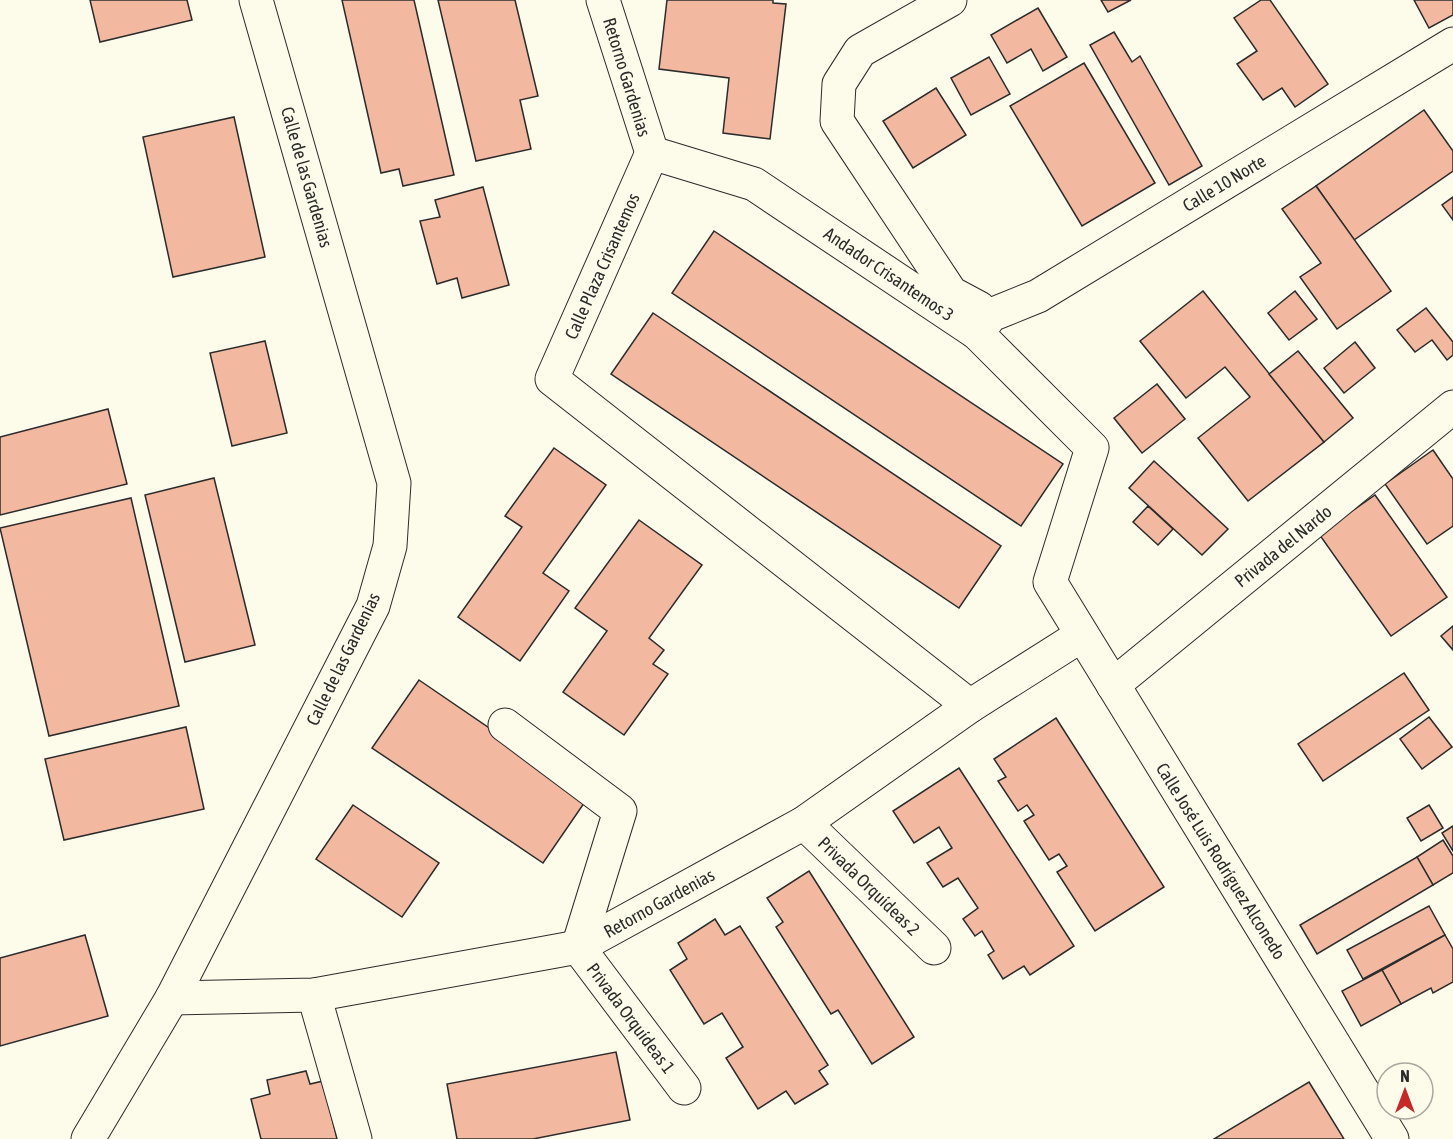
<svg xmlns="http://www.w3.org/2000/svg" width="1453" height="1139" font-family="'Asap Condensed',sans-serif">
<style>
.building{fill:#f2b8a0;stroke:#2b2b2b;stroke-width:1.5}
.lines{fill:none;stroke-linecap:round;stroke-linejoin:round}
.minor-casing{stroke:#2b2b2b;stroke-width:35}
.minor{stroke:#fdfbea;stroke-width:33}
.labels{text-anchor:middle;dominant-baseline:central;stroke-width:4.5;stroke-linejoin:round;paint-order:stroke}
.street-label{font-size:18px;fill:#2b2b2b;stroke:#fdfbea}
</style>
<rect width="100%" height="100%" fill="#fdfbea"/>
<g class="building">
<polygon points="90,0 187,0 192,20 100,42"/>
<polygon points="342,0 414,0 454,175 403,186 399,169 381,173"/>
<polygon points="438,0 515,0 538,96 520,100 531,149 476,161"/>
<polygon points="667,0 773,0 773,3 786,4 770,139 723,133 729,78 659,69"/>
<polygon points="1101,0 1131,0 1108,12"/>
<polygon points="1261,0 1270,0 1328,84 1295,107 1282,88 1263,100 1237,64 1257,51 1234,18"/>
<polygon points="1414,0 1453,0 1453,15 1429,28"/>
<polygon points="1038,8 1067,57 1043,71 1031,49 1007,63 991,35"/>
<polygon points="1114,32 1132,62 1140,56 1202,166 1169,185 1090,45"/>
<polygon points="989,57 1010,94 971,115 951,78"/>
<polygon points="1084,63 1155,183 1082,226 1010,106"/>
<polygon points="936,88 966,135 913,168 883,121"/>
<polygon points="1424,110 1453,151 1453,171 1354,240 1316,186"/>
<polygon points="234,117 265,257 173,277 143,137"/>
<polygon points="1316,186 1391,291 1337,329 1300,277 1321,263 1282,209"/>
<polygon points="483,187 509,285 462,298 457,278 437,284 420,221 440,217 435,200"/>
<polygon points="1453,197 1453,220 1442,205"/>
<polygon points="714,231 1063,464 1021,526 672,293"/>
<polygon points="1203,291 1324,442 1248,501 1198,438 1250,397 1225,367 1186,398 1140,341"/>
<polygon points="1295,291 1317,319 1289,340 1268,313"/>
<polygon points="1426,308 1453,342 1453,355 1447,360 1432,340 1415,352 1397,330"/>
<polygon points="653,313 1001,546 959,608 611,374"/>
<polygon points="265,341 287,433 232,446 210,353"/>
<polygon points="1355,342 1375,368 1344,393 1324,368"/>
<polygon points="1298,351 1353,418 1324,442 1269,374"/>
<polygon points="1157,384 1185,419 1142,453 1114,418"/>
<polygon points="108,409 127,484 0,515 0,437"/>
<polygon points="554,448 606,485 543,573 569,591 520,661 458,617 522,527 505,516"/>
<polygon points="1433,450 1453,479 1453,526 1427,544 1385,484"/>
<polygon points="1154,461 1228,529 1202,555 1129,488"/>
<polygon points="214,478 255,645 185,662 145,495"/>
<polygon points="1375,495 1447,597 1391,636 1319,534"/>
<polygon points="131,498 179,706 49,736 0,528"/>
<polygon points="1148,506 1173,529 1158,545 1133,522"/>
<polygon points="639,520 702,565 649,638 664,650 653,664 668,674 624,735 563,692 607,631 575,608"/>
<polygon points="1453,626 1453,650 1441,636"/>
<polygon points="1404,673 1429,710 1323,781 1298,744"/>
<polygon points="419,680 589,796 543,863 372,748"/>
<polygon points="1429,717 1452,747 1422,769 1400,739"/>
<polygon points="1056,718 1164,887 1095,931 1057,872 1067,866 1059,854 1049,860 1024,821 1034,815 1027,805 1018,811 998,781 1006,777 994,759"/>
<polygon points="186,727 204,809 64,840 45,759"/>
<polygon points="959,768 1074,946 1030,975 1024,966 1003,979 988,955 994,951 982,931 975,936 963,919 978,908 958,878 943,887 927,863 952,848 939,827 914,843 893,811"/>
<polygon points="353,805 439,863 402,917 316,859"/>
<polygon points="1429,805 1443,828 1421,841 1407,818"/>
<polygon points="1453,826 1453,851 1442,833"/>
<polygon points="1443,840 1453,856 1453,873 1433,885 1417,857"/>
<polygon points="1417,857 1433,885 1317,954 1300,925"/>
<polygon points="809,871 914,1037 872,1064 838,1010 831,1014 776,927 783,922 767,898"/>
<polygon points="1429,906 1445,935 1363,979 1347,950"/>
<polygon points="715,919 725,935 740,926 828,1065 819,1071 828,1084 795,1104 786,1091 758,1109 726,1058 743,1047 722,1013 704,1024 670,970 687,959 678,943"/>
<polygon points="85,935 108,1016 0,1046 0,958"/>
<polygon points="1445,935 1453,949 1453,982 1433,993 1431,988 1401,1004 1382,970"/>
<polygon points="1382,970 1401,1004 1361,1026 1342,991"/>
<polygon points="616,1052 630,1120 533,1139 457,1139 447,1084"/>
<polygon points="306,1071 310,1084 323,1081 337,1139 261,1139 251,1099 270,1094 267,1080"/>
<polygon points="1309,1082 1344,1139 1214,1139"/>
</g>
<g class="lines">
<defs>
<g id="minor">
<polyline points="603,0 652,153"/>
<polyline points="950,0 860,51 839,84 837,121 951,293 979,308"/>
<polyline points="652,153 754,184 977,333 1092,448 1050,582 1392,1139"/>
<polyline points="652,153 552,379 970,706"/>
<polyline points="977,333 991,315 1038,296 1453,44"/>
<polyline points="1113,685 1453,407"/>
<polyline points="505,725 620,811 578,947 684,1088"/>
<polyline points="804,823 934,948"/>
<polyline points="314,995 355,1139"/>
<polyline points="172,998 314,995 578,947 804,823 970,706 1082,635"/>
<polyline points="88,1139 172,998 373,606 390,546 394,483 256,0"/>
</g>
</defs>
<use href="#minor" class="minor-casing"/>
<use href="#minor" class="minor"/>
</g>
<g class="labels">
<g class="street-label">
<text transform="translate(627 77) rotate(73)">Retorno Gardenias</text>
<text transform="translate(307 177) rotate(74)">Calle de las Gardenias</text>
<text transform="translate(1224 183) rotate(-31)">Calle 10 Norte</text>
<text transform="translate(602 266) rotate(-66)">Calle Plaza Crisantemos</text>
<text transform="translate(889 274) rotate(34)">Andador Crisantemos 3</text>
<text transform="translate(1283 546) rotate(-39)">Privada del Nardo</text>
<text transform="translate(343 659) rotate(-64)">Calle de las Gardenias</text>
<text transform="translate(1221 861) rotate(58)">Calle José Luis Rodríguez Alconedo</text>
<text transform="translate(869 886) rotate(44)">Privada Orquídeas 2</text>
<text transform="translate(659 903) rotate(-29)">Retorno Gardenias</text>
<text transform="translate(631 1018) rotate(53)">Privada Orquídeas 1</text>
</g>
</g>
<g transform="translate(1405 1091)"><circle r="28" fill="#fdfbea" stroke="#a9a89e" stroke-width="1.5"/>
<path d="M0-4.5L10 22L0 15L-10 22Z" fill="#c62828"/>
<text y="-9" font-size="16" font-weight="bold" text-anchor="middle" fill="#2b2b2b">N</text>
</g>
</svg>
